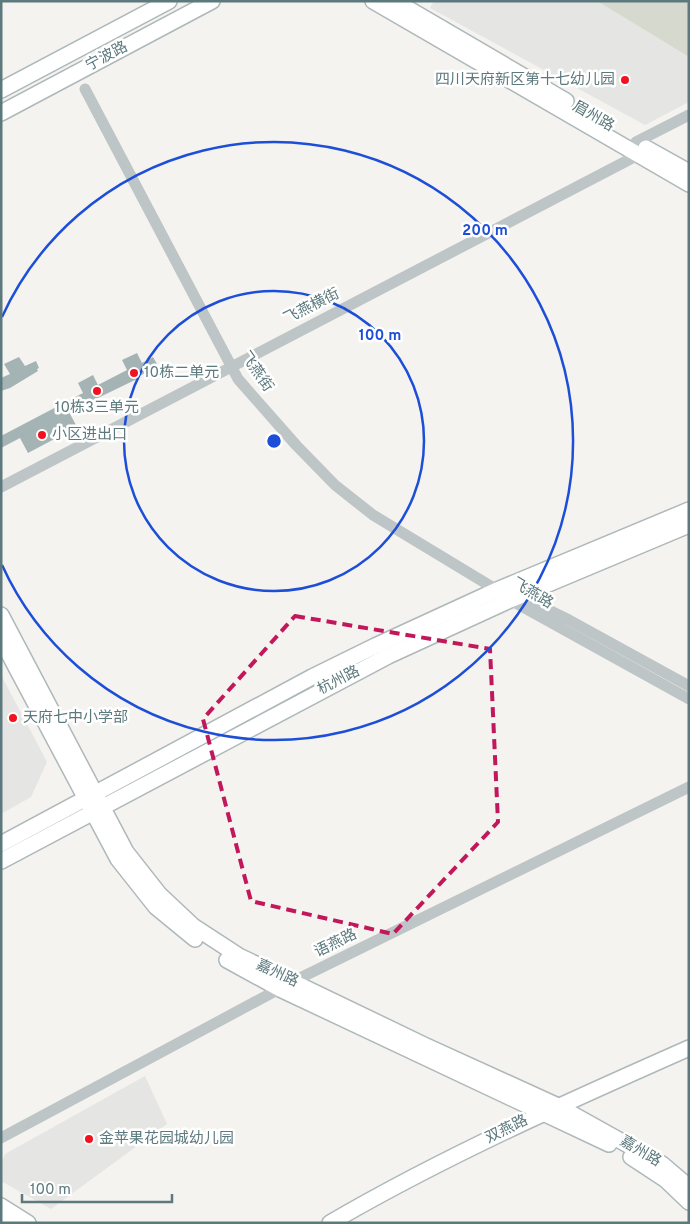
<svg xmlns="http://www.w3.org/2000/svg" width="690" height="1224" font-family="Overpass,'Noto Sans SC',sans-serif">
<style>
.built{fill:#e5e5e3}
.green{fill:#d6dace}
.building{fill:#a4b3b4}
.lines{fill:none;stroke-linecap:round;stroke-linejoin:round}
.secondary-casing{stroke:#aeb8ba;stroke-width:18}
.street{stroke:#bec5c7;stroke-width:11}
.secondary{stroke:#fff;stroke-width:15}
.marked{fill:none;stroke:#c2185b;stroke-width:4;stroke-dasharray:10 6;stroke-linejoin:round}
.ring{fill:none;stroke:#1d4ed8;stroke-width:2.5}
.poi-dot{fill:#f2111f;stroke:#fff;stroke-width:2}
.labels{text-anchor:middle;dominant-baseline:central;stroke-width:5;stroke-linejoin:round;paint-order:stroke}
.street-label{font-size:15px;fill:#5c797d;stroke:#fff}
.poi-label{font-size:15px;fill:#5c797d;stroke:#fff;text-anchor:start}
.centre{fill:#1d4ed8;stroke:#fff;stroke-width:2.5}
.ring-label{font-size:15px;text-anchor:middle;font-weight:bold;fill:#1d4ed8;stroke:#fff;stroke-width:5;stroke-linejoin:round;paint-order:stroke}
</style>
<rect width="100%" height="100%" fill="#f4f3ef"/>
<g class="built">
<polygon points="434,1 597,1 689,57 689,102 645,125 430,8"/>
<polygon points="1,675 47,762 31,797 1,814"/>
<polygon points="145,1076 167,1124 51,1209 1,1181 1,1163 5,1154"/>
</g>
<polygon class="green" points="597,1 689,1 689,57"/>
<g class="building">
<polygon points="137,353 142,363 153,357 157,364 155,365 156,367 136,378 137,379 69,412 77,427 28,453 20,438 1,448 1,436 83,393 78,383 93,375 98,385 127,370 122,360"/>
<polygon points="19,357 25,366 36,361 39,368 37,369 38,371 10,388 1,391 1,378 10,374 4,364"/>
</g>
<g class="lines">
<defs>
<g id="secondary">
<polyline points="373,1 689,184"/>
<polyline points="395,1 566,101"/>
<polyline points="1,90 169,1"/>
<polyline points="1,113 212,1"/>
<polyline points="646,148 689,172"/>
<polyline points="1,615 126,852 159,894 193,926 239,956 424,1045 558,1106 662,1164 689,1187"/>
<polyline points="1,639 118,859 156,907 195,939"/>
<polyline points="1,844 312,677 375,646 497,590 689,510"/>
<polyline points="1,861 388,656 510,600 689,525"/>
<polyline points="227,960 280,989 609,1144"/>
<polyline points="631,1157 666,1180 689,1202"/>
<polyline points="1,1206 28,1223"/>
<polyline points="1,1219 8,1223"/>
<path d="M 330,1223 C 445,1156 567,1102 689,1048"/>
</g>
</defs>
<use href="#secondary" class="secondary-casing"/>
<g class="street">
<polyline points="85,89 238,379 296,445 335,485 373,515 497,590"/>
<polyline points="636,142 689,115"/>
<polyline points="1,487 638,155"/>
<polyline points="516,594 569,620 689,686"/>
<polyline points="505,597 689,699"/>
<polyline points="1,1138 294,981 689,787"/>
</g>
<use href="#secondary" class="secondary"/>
</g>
<path class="marked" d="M 295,616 L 490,649 L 498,822 L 393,934 L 251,901 L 203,719 Z"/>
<g class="ring">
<circle cx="274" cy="441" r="150"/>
<path d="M2 317A299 299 0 1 1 2 565"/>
</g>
<g class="poi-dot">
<circle cx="625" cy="80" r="5"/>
<circle cx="134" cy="373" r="5"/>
<circle cx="97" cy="391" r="5"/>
<circle cx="42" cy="435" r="5"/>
<circle cx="13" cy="718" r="5"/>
<circle cx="89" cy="1139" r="5"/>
</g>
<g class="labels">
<g class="street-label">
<text transform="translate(107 57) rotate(-28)">宁波路</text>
<text transform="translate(593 117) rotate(30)">眉州路</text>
<text transform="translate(312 307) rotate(-27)">飞燕横街</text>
<text transform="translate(256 372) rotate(55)">飞燕街</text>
<text transform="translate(532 594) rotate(31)">飞燕路</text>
<text transform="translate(339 681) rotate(-27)">杭州路</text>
<text transform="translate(336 944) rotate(-26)">语燕路</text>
<text transform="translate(277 974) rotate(25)">嘉州路</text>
<text transform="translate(507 1130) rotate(-26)">双燕路</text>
<text transform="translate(640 1152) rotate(31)">嘉州路</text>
</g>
<g class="poi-label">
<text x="615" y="80" text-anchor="end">四川天府新区第十七幼儿园</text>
<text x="144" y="373">10栋二单元</text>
<text x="97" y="408" text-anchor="middle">10栋3三单元</text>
<text x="52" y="435">小区进出口</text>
<text x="23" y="718">天府七中小学部</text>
<text x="99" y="1139">金苹果花园城幼儿园</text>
</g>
</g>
<circle cx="274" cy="441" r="8" class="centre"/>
<g class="ring-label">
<text x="485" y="235">200 m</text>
<text x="380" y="340">100 m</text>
</g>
<rect width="690" height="1224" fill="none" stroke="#5c797d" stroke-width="5"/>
<path d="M22 1194v8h150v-8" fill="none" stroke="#5c797d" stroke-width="2.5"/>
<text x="30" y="1194" font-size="15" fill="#5c797d" stroke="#ffffff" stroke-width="4" paint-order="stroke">100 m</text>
</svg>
